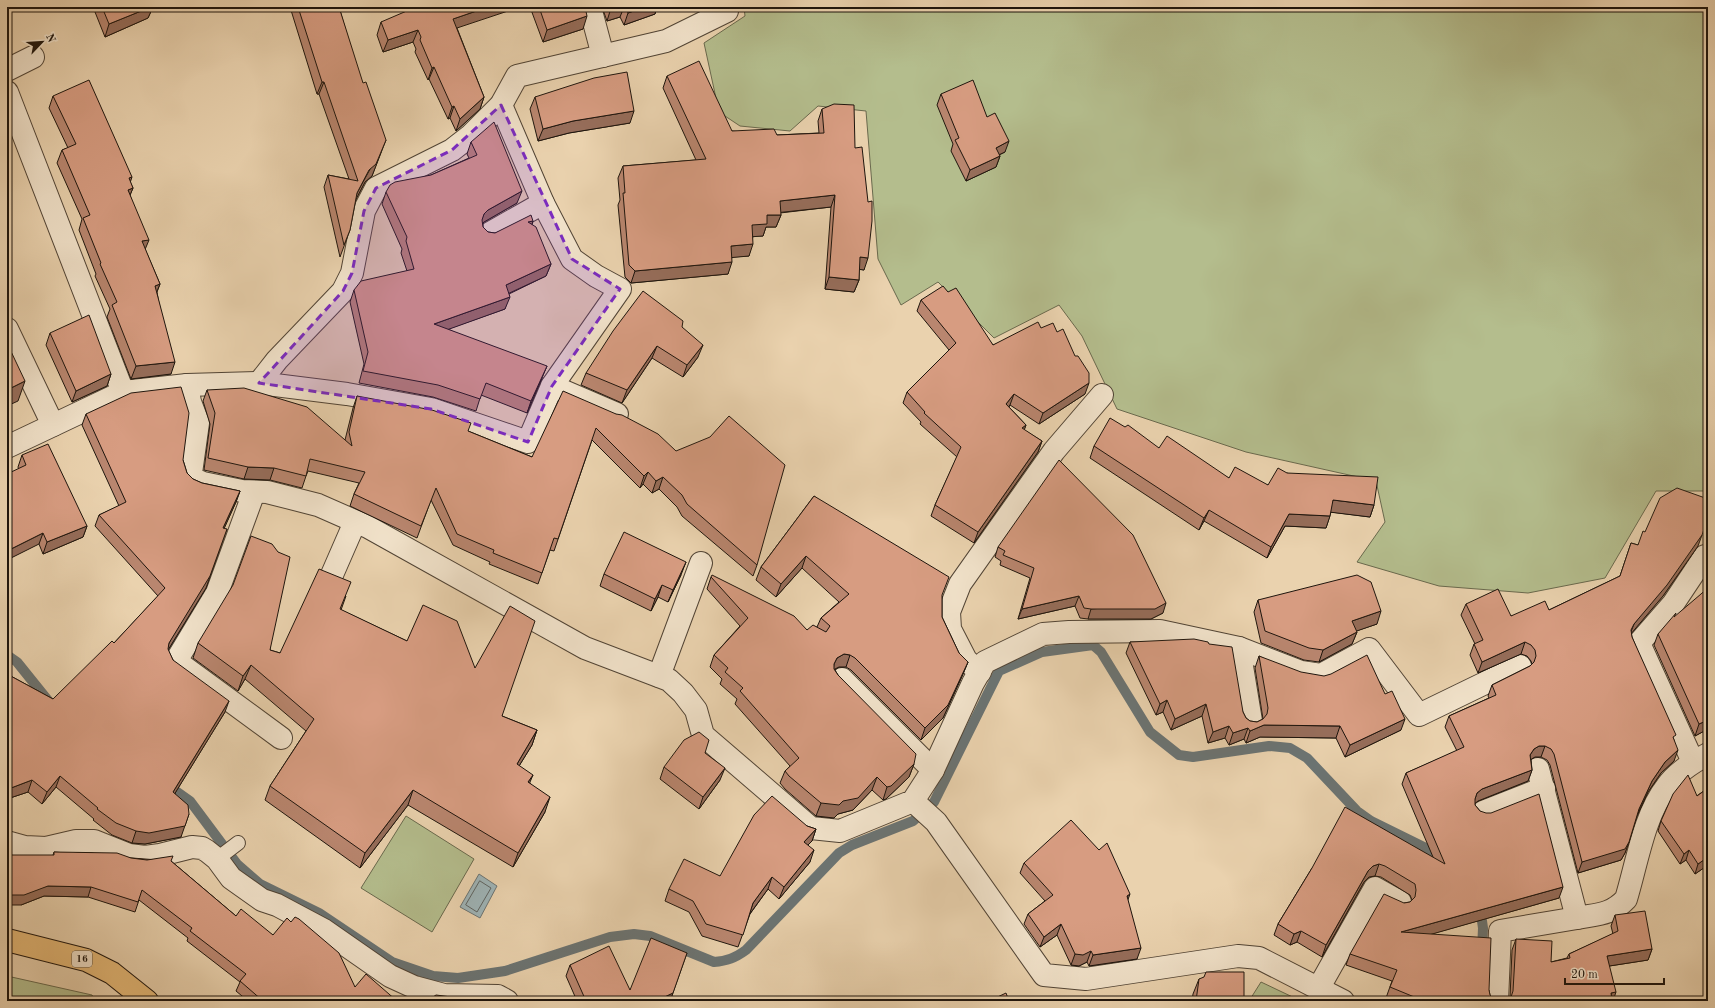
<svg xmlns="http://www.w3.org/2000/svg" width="1715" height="1008" font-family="'Old Standard TT',serif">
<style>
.green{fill:#b4bd8d;stroke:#69694d}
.water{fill:#9eb4b7;stroke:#6b7473}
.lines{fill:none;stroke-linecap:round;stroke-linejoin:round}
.shore{stroke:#5e6462;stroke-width:1}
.stream{stroke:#6b7473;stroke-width:10}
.lane-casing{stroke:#514435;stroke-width:16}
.street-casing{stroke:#514435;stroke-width:24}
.primary-casing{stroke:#1e150d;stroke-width:24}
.lane{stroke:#f1e2ca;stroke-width:14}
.street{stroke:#f1e2ca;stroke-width:22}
.primary{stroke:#e5b977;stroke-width:22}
.wall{fill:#b9866f;stroke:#1e150d}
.shaded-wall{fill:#966d5a;stroke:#1e150d}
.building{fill:#d79c81;stroke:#1e150d}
.marked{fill:#7b2cbf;fill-opacity:0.2;stroke:#7b2cbf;stroke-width:3;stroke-dasharray:8 5;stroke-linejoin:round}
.labels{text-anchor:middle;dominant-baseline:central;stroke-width:3;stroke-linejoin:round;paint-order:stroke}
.shield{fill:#f1e2ca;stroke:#5d5246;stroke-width:1}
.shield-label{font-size:10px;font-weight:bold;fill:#1e150d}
</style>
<rect width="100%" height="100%" fill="#ead2ae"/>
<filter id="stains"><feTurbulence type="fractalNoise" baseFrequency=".005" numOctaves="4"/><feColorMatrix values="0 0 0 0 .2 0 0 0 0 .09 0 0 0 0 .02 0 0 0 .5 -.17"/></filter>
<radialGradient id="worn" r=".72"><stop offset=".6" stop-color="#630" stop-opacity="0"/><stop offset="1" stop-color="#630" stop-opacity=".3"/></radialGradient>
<g class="green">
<polygon points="744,7 1708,7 1708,494 1705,491 1656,491 1605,578 1528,593 1439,586 1357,562 1385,522 1376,481 1246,452 1117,409 1082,336 1059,305 994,338 938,282 901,305 878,259 866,111 818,106 790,131 740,126 719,112 704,43 745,16"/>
<polygon points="406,816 474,859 432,932 361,888"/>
<polygon points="7,976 92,995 95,1001 7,1001"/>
<polygon points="1261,982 1301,1001 1249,1001"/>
</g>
<polygon class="water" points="479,874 497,886 480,918 460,907"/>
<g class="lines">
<polygon class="shore" points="480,881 491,888 477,912 466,905"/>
<g class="stream">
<polyline points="7,655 17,662 50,703"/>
<path d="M 166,784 L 190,801 L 237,864 L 260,884 L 319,913 L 392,962 L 433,976 L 458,978 L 505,971 L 610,937 L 634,934 L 650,936 L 714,962 C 727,961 735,958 746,950 L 839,853 L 852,845 L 913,821 L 934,802 L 999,671 L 1042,652 L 1093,645 L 1101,652 L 1150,732 L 1179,755 L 1193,757 L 1269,746 L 1290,748 L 1307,758 L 1357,811 L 1371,821 L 1442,856"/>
<polyline points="1480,907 1483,928 1482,951"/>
</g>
<defs>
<polyline id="lane" points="217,859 238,843"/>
<g id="street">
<polyline points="590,7 603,56"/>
<polyline points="7,70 33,57"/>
<polyline points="7,92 123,392"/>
<polyline points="490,233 543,203 501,105"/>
<polyline points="7,329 53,425"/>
<polyline points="259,383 277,360 343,291 352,273 364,211 376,188 452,150 470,136 501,105 517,76 666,41 727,11 724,7"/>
<polyline points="187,385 259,383 347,394 431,409 528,442 552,386 620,289 596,276 572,259 543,203"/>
<polyline points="552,386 617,414"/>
<polyline points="7,447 123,392 187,385 190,402 198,423 191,473 194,479 203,483 242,491 267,492 318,505 368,527 585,648 669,680 683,693 696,710 703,735 811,828 840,831 913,801 933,770 973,683 985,662 1043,634 1069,632 1160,631 1239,648 1301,672 1321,675 1369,649 1419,715 1520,666"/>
<polyline points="254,492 217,593 176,661 281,738"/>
<polyline points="331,577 355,522"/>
<polyline points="1239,648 1251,721"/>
<polyline points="980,672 966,660 950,629 949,612 960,584 1054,451 1102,395"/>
<polyline points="659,676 701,563"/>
<polyline points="842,679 933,770"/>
<polyline points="1693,762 1639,643 1673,604 1705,556"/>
<polyline points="913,801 936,822 1044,975 1086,979 1238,956 1259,958 1343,1001"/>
<polyline points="1483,812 1544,788"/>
<polyline points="7,842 25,847 46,848 76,841 94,841 129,855 145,857 160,855 192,847 202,848 207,851 217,859 231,878 262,900 277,905 324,930 390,976 414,987 444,995 498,996 507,1001"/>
<path d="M 1577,918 C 1598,914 1611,915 1626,899 C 1637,863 1644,815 1667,786 C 1677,772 1693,762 1708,754"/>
<polyline points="1318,989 1375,888 1400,902"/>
<polyline points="1497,1001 1500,931 1577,918 1538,769"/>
</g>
<polyline id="primary" points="7,940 86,960 112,973 147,1001"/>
</defs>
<use href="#lane" class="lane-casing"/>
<use href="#street" class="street-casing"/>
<use href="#primary" class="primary-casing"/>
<use href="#lane" class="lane"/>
<use href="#street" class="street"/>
<use href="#primary" class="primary"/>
</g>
<g class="wall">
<polygon points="93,7 153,7 148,18 105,37"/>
<polygon points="290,7 339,7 381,152 372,176 365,182 356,199 350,230 340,257 324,187 328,175 349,179 319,94 317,94"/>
<polygon points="530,7 585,7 583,29 543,42"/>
<polygon points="602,7 657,7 655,14 624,25 620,17 607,21"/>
<polygon points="381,22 457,28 484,97 480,109 456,131 450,118 448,119 429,79 428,80 415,52 416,49 413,42 383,52 377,35"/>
<polygon points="667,76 732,131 777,135 819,133 818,121 822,109 855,148 864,270 859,269 859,280 854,292 825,289 831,207 780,213 781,215 776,227 766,227 763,236 753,236 749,256 732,257 728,274 631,283 625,277 618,205 620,200 618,178 623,166 696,160 663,88"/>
<polygon points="941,94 987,117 1005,152 999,155 1000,156 996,167 966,181 951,151 953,144 937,105"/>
<polygon points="53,96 130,182 133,188 130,195 145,249 160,284 157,292 171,374 131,379 107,317 110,309 95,276 96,274 79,230 82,219 57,163 62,150 68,148 49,108"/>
<polygon points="535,97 630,123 569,133 538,141 530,109"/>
<polygon points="471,142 517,203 484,222 483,223 483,227 488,232 495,233 533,221 532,225 551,264 546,276 509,294 505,309 448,329 542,378 527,413 481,395 476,411 433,397 359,383 364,364 350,302 354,290 407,271 401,253 402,249 382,204 386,192 431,175 469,158 467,154"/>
<polygon points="948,292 993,345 1041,328 1085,394 1039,424 1010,405 1009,407 1026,425 1024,430 1042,441 1038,452 974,543 931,516 935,505 957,457 920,424 921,422 903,403 907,392 949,350 917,311 921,300"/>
<polygon points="682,327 698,357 683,377 652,358 622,403 581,385 586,373"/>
<polygon points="50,333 111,374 107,386 72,402 46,345"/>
<polygon points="207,390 345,440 353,408 357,396 468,431 532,457 616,414 757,565 753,576 682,516 677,507 659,489 652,493 643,484 640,488 592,440 554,551 550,550 538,584 489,564 490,562 453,545 431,500 417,538 350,506 354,494 359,483 308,471 306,476 302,488 270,480 244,479 204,470 210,424 203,401"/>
<polygon points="86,414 183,460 187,473 193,479 202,483 240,491 236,502 224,528 206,588 168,650 173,660 225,712 175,793 181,837 145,844 132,843 112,835 93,820 94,819 56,787 42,804 28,792 7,799 7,674 53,699 114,643 158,596 95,526 99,515 119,506 82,425"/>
<polygon points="1094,446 1159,448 1229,478 1268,485 1287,473 1374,505 1370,517 1331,512 1326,528 1285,526 1267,558 1204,521 1199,530 1090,458"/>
<polygon points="22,455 87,526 83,537 43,554 39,544 18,467"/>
<polygon points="814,496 942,596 942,617 959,653 968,662 963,674 943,718 921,740 851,670 846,667 839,667 835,670 838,675 914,764 909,777 886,799 883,800 872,790 853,810 838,814 834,818 816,816 785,789 780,783 785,771 790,766 735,704 737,699 720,684 722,679 710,667 714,655 740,626 707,589 711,577 807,630 817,627 821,618 839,602 802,568 776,597 756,580 761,567"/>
<polygon points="1631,543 1638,545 1698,546 1663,596 1631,633 1632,637 1674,740 1674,761 1661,773 1648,792 1637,816 1629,842 1625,853 1621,860 1578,873 1550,765 1547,760 1541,757 1535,757 1531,759 1532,770 1528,781 1478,801 1475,803 1475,805 1480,811 1559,898 1431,934 1489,990 1490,995 1494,1000 1497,1001 1393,1001 1386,998 1392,981 1346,965 1350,954 1404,903 1410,902 1412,900 1410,895 1381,877 1375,876 1369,877 1364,882 1322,957 1297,942 1290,945 1274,935 1278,924 1312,868 1433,857 1402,784 1406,773 1457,751 1445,727 1449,716 1489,698 1488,696 1492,685 1530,666 1532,664 1531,661 1527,656 1521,654 1478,673 1470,655 1474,644 1475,644 1461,615 1466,604 1511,616 1549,610 1620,576"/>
<polygon points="998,547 1163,613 1151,619 1088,619 1080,618 1075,606 1018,619 1030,578 1000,565 1001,561 995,557"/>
<polygon points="278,552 270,650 280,653 346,596 341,610 407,641 475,668 502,716 537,730 532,745 519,766 530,783 545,812 513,867 408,805 360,868 265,800 270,786 306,731 245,679 238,691 193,658 198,643"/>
<polygon points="604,574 681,575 668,602 658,597 651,611 600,586"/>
<polygon points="1708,588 1708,729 1695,736 1654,645 1658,634"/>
<polygon points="1258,600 1377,624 1356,631 1357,632 1352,644 1319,662 1304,660 1261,643 1254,612"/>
<polygon points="1130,642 1209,644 1246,718 1250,721 1257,722 1263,719 1255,668 1259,656 1401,730 1345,757 1336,738 1260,737 1246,743 1244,739 1229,745 1225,738 1208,743 1202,716 1171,730 1163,712 1156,715 1126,653"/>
<polygon points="664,767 720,780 699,809 660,779"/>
<polygon points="1708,788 1708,865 1695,874 1686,860 1680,864 1658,831 1661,821"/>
<polygon points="807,826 816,829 812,841 808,845 810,862 779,899 768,889 750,914 738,947 702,936 689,912 665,901 669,889 720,876"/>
<polygon points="54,852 171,861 236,916 273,935 355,987 397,1001 248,1001 236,991 240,982 187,941 188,938 139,900 135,912 88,897 44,896 21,905 53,855"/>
<polygon points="1024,863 1128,901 1137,959 1089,966 1087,962 1079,966 1071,965 1057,935 1040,947 1024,924 1028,914 1045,901 1020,873"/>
<polygon points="1615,915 1652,949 1648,960 1609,966 1510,998 1512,950 1516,939 1551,962 1567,958 1569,954 1613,934 1611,926"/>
<polygon points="687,953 670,1001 577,1001 566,976 570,965 630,990"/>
<polygon points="1199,979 1244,1001 1192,1001 1193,994"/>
</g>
<g class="shaded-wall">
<polygon points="151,7 153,7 148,18 105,37 109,24"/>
<polygon points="488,7 520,7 448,31 453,19"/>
<polygon points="616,7 624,7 620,17 607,21 611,8"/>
<polygon points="645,7 657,7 655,14 624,25 628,13"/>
<polygon points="587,16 583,29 543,42 547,30"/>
<polygon points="418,30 413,42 383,52 388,40"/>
<polygon points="434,67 429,79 428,80 432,68"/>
<polygon points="322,82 324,82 319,94 317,94"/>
<polygon points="484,97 480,109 456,131 460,119"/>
<polygon points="454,106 450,118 448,119 452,107"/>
<polygon points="634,111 630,123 569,133 538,141 543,129 573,121"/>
<polygon points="386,140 372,176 365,182 353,205 357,193"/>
<polygon points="1009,141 1005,152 992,158 996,148"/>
<polygon points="1000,156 996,167 966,181 970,170"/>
<polygon points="132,177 128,189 129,178"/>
<polygon points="133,188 128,200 128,190"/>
<polygon points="522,191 517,203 484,222 479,226 484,214 488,210"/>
<polygon points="835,195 831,207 775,213 780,201"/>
<polygon points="767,215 781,215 776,227 766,227 763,236 748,237 752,225"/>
<polygon points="533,221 529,233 528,222"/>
<polygon points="149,240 144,252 142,241"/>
<polygon points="753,244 749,256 727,258 731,246"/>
<polygon points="860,257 868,258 864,270 856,269"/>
<polygon points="732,262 728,274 631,283 635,271"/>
<polygon points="551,264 546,276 501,297 506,285"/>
<polygon points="829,277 859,280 854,292 825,289"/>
<polygon points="160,284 155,296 155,286"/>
<polygon points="510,297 505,309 430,336 434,324"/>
<polygon points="703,345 698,357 683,377 687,365"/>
<polygon points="657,346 652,358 622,403 627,390"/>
<polygon points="175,362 171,374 131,379 136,366"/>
<polygon points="547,366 542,378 527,413 531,401"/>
<polygon points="111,374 107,386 72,402 76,391"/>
<polygon points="25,381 18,401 7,406 7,390"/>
<polygon points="1089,383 1085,394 1039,424 1043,413"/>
<polygon points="1014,394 1010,405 1002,415 1006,404"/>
<polygon points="1026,425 1022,436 1022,428"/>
<polygon points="1042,441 1038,452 974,543 978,532"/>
<polygon points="248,467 274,468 270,480 244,479"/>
<polygon points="648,472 643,484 640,488 644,476"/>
<polygon points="663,477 659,489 652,493 656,481"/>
<polygon points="240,491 236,502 219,540 223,528"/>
<polygon points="1333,500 1374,505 1370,517 1329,512"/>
<polygon points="1209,510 1204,521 1199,530 1204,518"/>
<polygon points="1289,514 1330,516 1326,528 1285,526 1267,558 1271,547"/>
<polygon points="87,526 83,537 43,554 47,542"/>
<polygon points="227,529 206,588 165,655 169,643"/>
<polygon points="43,533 39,544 7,560 7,551"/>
<polygon points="1702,535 1698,546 1663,596 1630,635 1627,642 1634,624"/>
<polygon points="806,556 802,568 776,597 781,584"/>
<polygon points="686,562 681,575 668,602 673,590"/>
<polygon points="662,585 658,597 651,611 655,599"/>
<polygon points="1079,596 1075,606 1018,619 1022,609"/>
<polygon points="1166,603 1163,613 1151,619 1088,619 1091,609"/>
<polygon points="1381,611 1377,624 1348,634 1352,621"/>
<polygon points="1357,632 1352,644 1319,662 1323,650"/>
<polygon points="1525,642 1521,654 1478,673 1482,662"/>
<polygon points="844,654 850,655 846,667 839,667 833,670 834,664 837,658"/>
<polygon points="968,662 963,674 943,718 921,740 925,728"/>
<polygon points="251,665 245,679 238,691 243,676"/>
<polygon points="1167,700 1163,712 1156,715 1160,704"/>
<polygon points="229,701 225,712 169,803 173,792"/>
<polygon points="1206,704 1202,716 1171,730 1175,719"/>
<polygon points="1405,719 1401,730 1345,757 1350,745"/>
<polygon points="1708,720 1708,729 1695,736 1699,724"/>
<polygon points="1264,725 1340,726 1336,738 1260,737 1246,743 1250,731"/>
<polygon points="1229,726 1225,738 1208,743 1213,732"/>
<polygon points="1248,728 1244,739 1229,745 1233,733"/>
<polygon points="537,730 532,745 511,779 517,764"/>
<polygon points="1539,746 1545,746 1541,757 1535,757 1530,760 1530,755 1534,749"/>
<polygon points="1678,750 1674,761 1661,773 1648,792 1635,820 1639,809 1652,781 1665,762"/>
<polygon points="914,764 909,777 886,799 883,800 887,787"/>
<polygon points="725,768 720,780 699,809 703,797"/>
<polygon points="1532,770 1528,781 1478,801 1473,805 1477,793 1482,789"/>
<polygon points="533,775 527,789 528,782"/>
<polygon points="60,776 56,787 42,804 47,792"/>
<polygon points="877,777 872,790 853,810 838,814 834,818 816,816 821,803"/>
<polygon points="32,780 28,792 7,799 11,788"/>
<polygon points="413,790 408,805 360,868 365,853"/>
<polygon points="550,797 545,812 513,867 518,853"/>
<polygon points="189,814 181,837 145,844 132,843 136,831"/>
<polygon points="816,829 812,841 800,853 804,842"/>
<polygon points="1629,842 1625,853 1621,860 1578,873 1582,862"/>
<polygon points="814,850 810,862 779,899 784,887"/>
<polygon points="1689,850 1686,860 1680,864 1684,854"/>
<polygon points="1708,857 1708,865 1695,874 1698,864"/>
<polygon points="1379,864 1375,876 1369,877 1364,882 1322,957 1326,945 1368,871 1373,866"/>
<polygon points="772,877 768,889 749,915 753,903"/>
<polygon points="48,886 91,887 88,897 44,896 21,905 7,905 7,895"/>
<polygon points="1563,887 1559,898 1397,944 1401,932"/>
<polygon points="1130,894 1126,905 1127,896"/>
<polygon points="1061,924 1057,935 1040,947 1044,937"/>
<polygon points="1301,931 1297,942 1290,945 1294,934"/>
<polygon points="1141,948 1137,959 1089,966 1093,955"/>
<polygon points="1652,949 1648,960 1603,967 1607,956"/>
<polygon points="1091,951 1087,962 1079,966 1071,965 1075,954"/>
<polygon points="1616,992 1613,1001 1611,993"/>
<polygon points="673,993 670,1001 656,1001"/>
<polygon points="285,999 284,1001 272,1001"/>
</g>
<g class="building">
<polygon points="102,7 151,7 109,24"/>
<polygon points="298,7 339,7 363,83 366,82 386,140 376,164 369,170 357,193 350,230 344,245 328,175 358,181 324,82 322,82"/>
<polygon points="416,7 488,7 453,19 484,97 460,119 454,106 452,107 434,67 432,68 420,40 421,37 418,30 388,40 381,22"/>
<polygon points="539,7 585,7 587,16 547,30"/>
<polygon points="626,7 645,7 628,13"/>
<polygon points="699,61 732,131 774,129 777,135 824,133 822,109 834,104 854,105 855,148 862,147 868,202 872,201 872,221 868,258 860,257 859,280 829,277 835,195 780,201 781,215 767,215 767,224 752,225 753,244 731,246 732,262 635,271 629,265 623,193 625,193 623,166 706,159 667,76"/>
<polygon points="627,72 634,111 573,121 543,129 535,97 594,78"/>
<polygon points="89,80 132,177 129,178 133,188 128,190 149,240 142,241 160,284 155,286 175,362 136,366 112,305 117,302 100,264 101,263 83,218 90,215 62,150 76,144 53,96"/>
<polygon points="973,80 987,117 995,113 1009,141 996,148 1000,156 970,170 955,140 959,138 941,94"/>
<polygon points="494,122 522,191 488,210 484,214 482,220 483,227 488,232 495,233 531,215 533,221 528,222 536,227 551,264 506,285 510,297 434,324 547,366 531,401 486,383 480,399 438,385 363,371 368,352 354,290 361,281 414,269 406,241 407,237 386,192 390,185 395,182 431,175 477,155 471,142"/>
<polygon points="943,286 948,292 956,288 993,345 1038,322 1041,328 1053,323 1057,332 1063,329 1075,356 1078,356 1089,373 1089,383 1043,413 1014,394 1006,404 1026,425 1022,428 1042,441 978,532 935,505 961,447 924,413 925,412 907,392 956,343 921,300"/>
<polygon points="643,291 683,321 682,327 703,345 687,365 657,346 627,390 586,373 613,331"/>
<polygon points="89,315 111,374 76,391 50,333"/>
<polygon points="7,343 25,381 7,390"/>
<polygon points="181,387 189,413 183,460 187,473 193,479 202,483 240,491 223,528 227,529 210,576 169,643 168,649 173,660 229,701 173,792 188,805 189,814 185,826 149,833 136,831 116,823 97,809 98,808 60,776 47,792 32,780 11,788 7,785 7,674 53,699 112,641 114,643 165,588 99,515 126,502 86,414 131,393"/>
<polygon points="244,388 307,407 352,446 349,432 357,396 432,410 471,423 468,431 532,457 563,391 616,414 622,415 658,434 676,451 710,437 729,416 785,465 757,565 687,504 682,495 663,477 656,481 648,472 644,476 596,428 558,539 554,538 542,573 493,553 494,550 457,534 436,488 421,526 354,494 365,472 310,459 306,476 274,468 248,467 208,458 215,413 207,390"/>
<polygon points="1110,418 1125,427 1128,425 1159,448 1167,436 1229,478 1235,467 1268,485 1278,468 1287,473 1378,477 1374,505 1333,500 1330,516 1289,514 1271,547 1209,510 1204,518 1094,446"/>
<polygon points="48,444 87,526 47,542 43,533 7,551 7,474 26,465 22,455"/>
<polygon points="1059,460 1133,535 1166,603 1155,609 1091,609 1084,608 1079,596 1022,609 1034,568 1003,555 1005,551 998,547"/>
<polygon points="1677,488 1708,499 1708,518 1702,535 1667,585 1634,624 1631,630 1632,637 1676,735 1673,737 1678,750 1665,762 1652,781 1639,809 1629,842 1625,849 1582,862 1554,754 1551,749 1545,746 1539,746 1534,749 1530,755 1532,770 1482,789 1477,793 1475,799 1475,805 1480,811 1486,813 1491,813 1539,794 1563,887 1401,932 1491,938 1489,990 1490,995 1494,1000 1497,1001 1424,1001 1390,987 1397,970 1350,954 1384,894 1404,903 1410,902 1415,897 1416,890 1415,884 1385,866 1379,864 1373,866 1368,871 1326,945 1301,931 1294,934 1278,924 1312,868 1345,807 1445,864 1406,773 1464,747 1449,716 1496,695 1492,685 1530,666 1534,662 1536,656 1535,650 1531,645 1525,642 1482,662 1474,644 1483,640 1466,604 1498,589 1511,616 1545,601 1549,610 1620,576 1631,543 1638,545 1643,531 1645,532 1660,498"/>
<polygon points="814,496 949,577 942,595 942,617 959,653 968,662 948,705 925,728 855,658 850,655 844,654 837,658 834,664 834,669 838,675 916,754 914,764 891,786 887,787 877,777 858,798 843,801 839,805 821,803 789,776 785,771 799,758 740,691 743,688 725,672 728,668 714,655 748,618 711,577 712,575 794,616 807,630 813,625 826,632 830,626 821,618 849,594 806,556 781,584 761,567"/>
<polygon points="624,532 686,562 673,590 662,585 655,599 604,574"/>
<polygon points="251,536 272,544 278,552 290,557 270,650 280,653 319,569 351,582 340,609 407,641 423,605 457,621 475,668 510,606 535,621 502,716 537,730 517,764 533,775 528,782 550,797 518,853 413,790 365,853 270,786 314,719 251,665 243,676 198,643 233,585"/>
<polygon points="1357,575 1371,582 1381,611 1352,621 1357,632 1323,650 1309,648 1265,631 1258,600"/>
<polygon points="1708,588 1708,720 1699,724 1658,634 1676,613 1674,617"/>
<polygon points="1194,639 1208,642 1209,644 1232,647 1243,712 1246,718 1250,721 1257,722 1263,719 1267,714 1268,708 1259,656 1301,672 1324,676 1331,674 1367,655 1385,694 1392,691 1405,719 1350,745 1340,726 1264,725 1250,731 1248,728 1233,733 1229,726 1213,732 1206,704 1175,719 1167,700 1160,704 1130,642"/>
<polygon points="7,659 10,659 7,664"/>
<polygon points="699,732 709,740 705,753 725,768 703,797 664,767 684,740"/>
<polygon points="1688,775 1697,796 1708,788 1708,857 1698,864 1689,850 1684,854 1661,821 1673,794"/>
<polygon points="772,796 807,826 816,829 804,842 814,850 784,887 772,877 753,903 743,935 706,924 693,901 669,889 684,859 720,876 754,815"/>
<polygon points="1071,820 1099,850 1107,843 1130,894 1127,896 1141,948 1093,955 1091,951 1083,955 1075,954 1061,924 1044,937 1028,914 1053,895 1024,863"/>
<polygon points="54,852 117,853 131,858 147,860 173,856 171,861 236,916 241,909 273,935 287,918 291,922 295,917 299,919 339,953 355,987 366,974 397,1001 288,1001 285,999 272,1001 263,1001 240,981 246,974 190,931 192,928 142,890 138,902 91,887 48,886 24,895 7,895 7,855 54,855"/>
<polygon points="1645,911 1652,949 1607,956 1616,992 1611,993 1612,1001 1507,1001 1511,997 1513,991 1516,939 1552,941 1551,962 1570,958 1569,954 1618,931 1615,915"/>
<polygon points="651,938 687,953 673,993 656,1001 586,1001 570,965 609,946 630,990"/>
<polygon points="1206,972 1244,972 1244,1001 1196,1001 1199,979 1204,977"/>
<polygon points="1006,993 1009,1001 989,1001"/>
<polygon points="436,995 459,998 457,1000 499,1000 500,1001 427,1001"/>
</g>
<path class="marked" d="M 501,105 L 572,259 L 620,289 L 552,386 L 528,442 L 431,409 L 259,383 L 343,291 L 352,273 L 364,211 L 376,188 L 452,150 Z"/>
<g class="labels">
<rect class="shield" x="72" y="951" width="20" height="16" rx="3"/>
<g class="shield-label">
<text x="82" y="959">16</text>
</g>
</g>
<rect width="1715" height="1008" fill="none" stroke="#ead2ae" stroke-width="24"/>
<rect x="8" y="8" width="1699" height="992" fill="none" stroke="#1e150d" stroke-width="2"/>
<rect x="12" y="12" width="1691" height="984" fill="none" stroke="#1e150d"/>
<g transform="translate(42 42) rotate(65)" stroke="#f1e2ca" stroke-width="3" paint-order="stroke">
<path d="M0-3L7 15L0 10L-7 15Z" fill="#1e150d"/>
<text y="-6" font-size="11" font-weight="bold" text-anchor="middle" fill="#1e150d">N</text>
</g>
<path d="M1565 978v6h99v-6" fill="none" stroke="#1e150d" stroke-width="2"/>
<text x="1571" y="978" font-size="12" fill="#1e150d" stroke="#f1e2ca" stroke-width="3" paint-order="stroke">20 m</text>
<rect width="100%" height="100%" filter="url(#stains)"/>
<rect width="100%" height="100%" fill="url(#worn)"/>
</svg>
